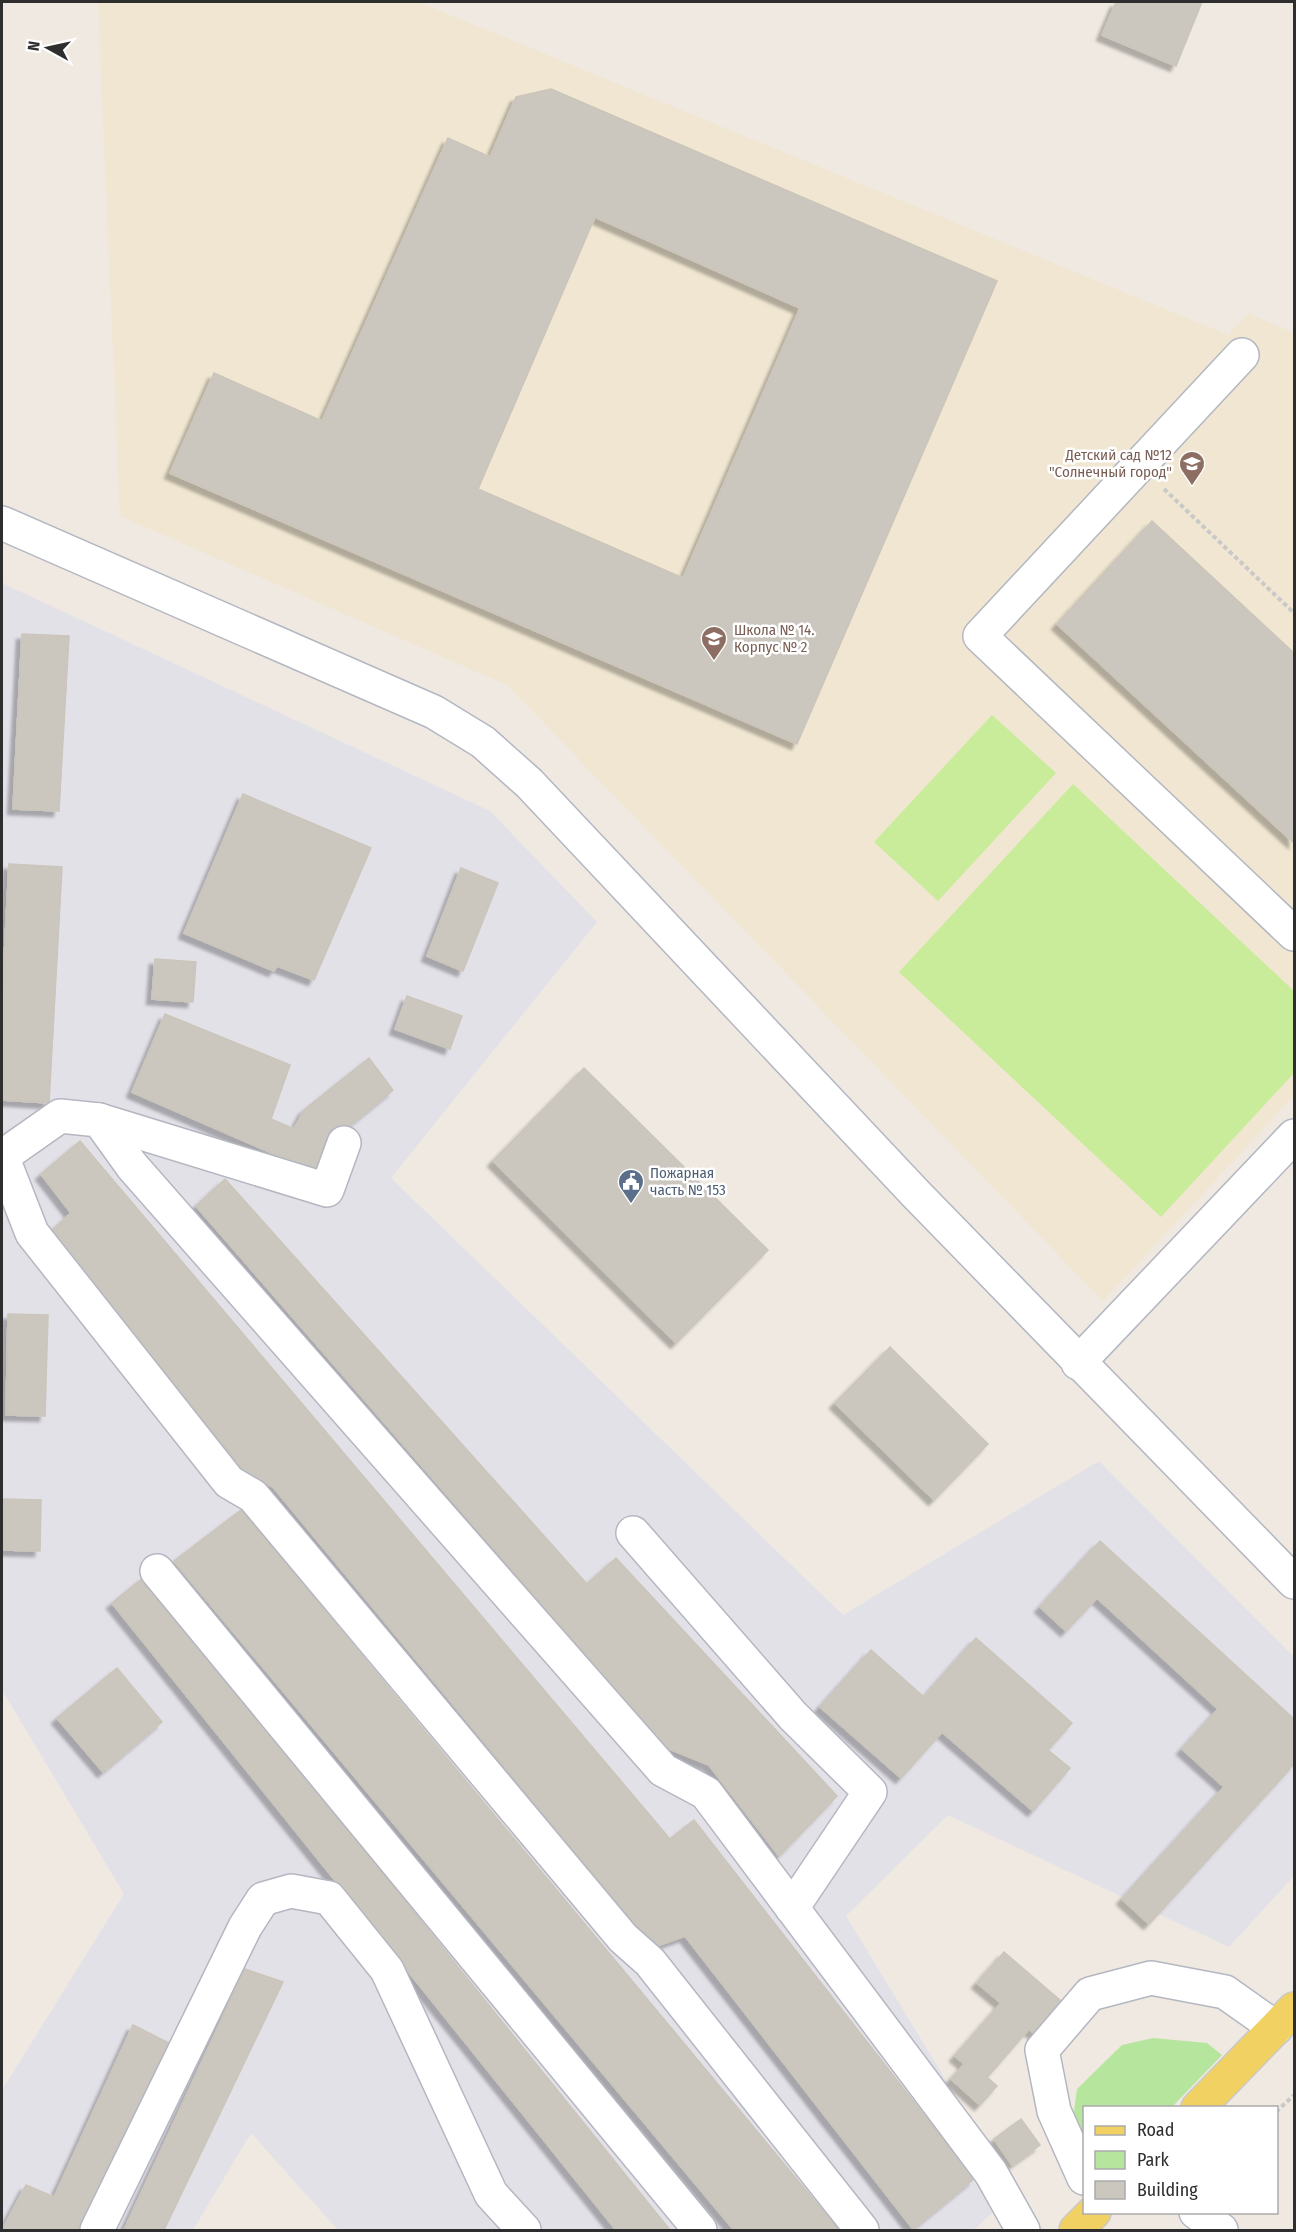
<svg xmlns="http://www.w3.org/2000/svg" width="1296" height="2232" font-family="'Fira Sans Condensed',sans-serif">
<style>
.industrial{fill:#e3e1e8}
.education{fill:#f0e6d1}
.green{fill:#b6e59e}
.pitch{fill:#c9ec9a}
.building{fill:#cbc7bf;stroke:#cbc5ba;stroke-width:1.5;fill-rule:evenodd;filter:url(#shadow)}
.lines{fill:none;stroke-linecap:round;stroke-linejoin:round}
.minor-casing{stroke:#b4b7c1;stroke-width:36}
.major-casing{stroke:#c9c9c9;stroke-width:36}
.path{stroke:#c9c9c9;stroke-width:4;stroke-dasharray:4.5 3;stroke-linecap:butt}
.minor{stroke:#fff;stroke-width:33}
.major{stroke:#f2d163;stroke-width:33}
.labels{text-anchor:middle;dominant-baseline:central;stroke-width:5;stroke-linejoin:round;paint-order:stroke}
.education-label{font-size:15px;fill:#785e54;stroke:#fff;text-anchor:end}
.service-label{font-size:15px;fill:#4e5e75;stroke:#fff;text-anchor:start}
</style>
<defs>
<filter id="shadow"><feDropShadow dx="-5.5" dy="5.5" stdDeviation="1.5" flood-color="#0004"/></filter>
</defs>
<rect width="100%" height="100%" fill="#efe9e1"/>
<polygon class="industrial" points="2,583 490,811 597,922 391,1178 843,1615 1099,1461 1294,1657 1294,1876 1229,1947 948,1815 846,1916 1014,2192 974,2230 338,2230 251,2133 193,2230 2,2230 2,2090 124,1894 2,1690"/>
<polygon class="education" points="98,2 419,2 1228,335 1248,313 1294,333 1294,1096 1103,1301 507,685 120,516"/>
<polygon class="green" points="1153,2038 1207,2043 1222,2055 1172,2107 1084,2108 1084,2156 1072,2126 1077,2089 1122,2045"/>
<g class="pitch">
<polygon points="992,715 1056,773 938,901 874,842"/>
<polygon points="1073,784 1294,991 1294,1073 1161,1217 899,972"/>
</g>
<g class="building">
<polygon points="1116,2 1202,2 1176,66 1102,35"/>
<path d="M 551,89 L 997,281 L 797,744 L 170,473 L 214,373 L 322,421 L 448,138 L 490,157 L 516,97 ZM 595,217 L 800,308 L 683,578 L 478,489 Z"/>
<polygon points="1152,521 1294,653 1294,843 1057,624"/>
<polygon points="22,634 69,636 59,811 13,809"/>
<polygon points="243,794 371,848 314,980 277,966 274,971 184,933"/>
<polygon points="9,864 62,867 49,1103 2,1100 2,999"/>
<polygon points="461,868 498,883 463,971 427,956"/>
<polygon points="155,959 196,962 193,1002 152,999"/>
<polygon points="407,996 462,1016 450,1049 395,1029"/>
<polygon points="165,1014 290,1065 271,1119 294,1129 304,1110 369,1058 393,1090 323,1147 315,1172 132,1092"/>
<polygon points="584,1068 768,1250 676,1343 493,1161"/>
<polygon points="80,1141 670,1839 694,1820 974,2179 913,2229 685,1936 654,1947 273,1487 243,1470 51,1231 71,1213 41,1174"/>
<polygon points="225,1179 587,1584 616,1558 837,1796 779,1856 709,1765 667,1748 196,1206"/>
<polygon points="8,1314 48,1315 45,1416 6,1415"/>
<polygon points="890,1347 988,1444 934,1500 835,1403"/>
<polygon points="3,1499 41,1500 40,1551 3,1550"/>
<polygon points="241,1510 839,2230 734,2230 174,1561"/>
<polygon points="1100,1541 1294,1719 1294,1764 1149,1924 1122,1899 1224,1787 1182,1749 1218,1709 1097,1598 1066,1631 1040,1607"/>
<polygon points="144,1577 670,2230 616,2230 112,1603"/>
<polygon points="976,1638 1072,1723 1048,1750 1070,1768 1033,1811 942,1732 901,1778 820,1707 871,1650 924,1697"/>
<polygon points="117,1668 162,1722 103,1772 57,1718"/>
<polygon points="1004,1952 1081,2018 1053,2050 1029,2029 984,2081 955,2056 1001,2003 977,1983"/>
<polygon points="245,1969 283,1982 164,2230 124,2230"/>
<polygon points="133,2025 169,2043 79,2230 2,2230 26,2185 54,2197"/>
<polygon points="968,2060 997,2086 980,2105 951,2079"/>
<polygon points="1021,2119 1040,2145 1012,2165 994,2139"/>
</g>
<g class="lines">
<defs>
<g id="minor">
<polyline points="1242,355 980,636 1294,934"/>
<polyline points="2,523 434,712 483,742 529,783 916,1194 1294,1582"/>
<polyline points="99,1120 327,1190 344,1143"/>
<polyline points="2,1156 32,1233 229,1482 253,1496 623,1938 650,1962 862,2230"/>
<polyline points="3,1156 60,1116 99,1120 132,1166 663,1770 706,1793 991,2173 1023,2230"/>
<polyline points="1078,1363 1294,1136"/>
<polyline points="633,1533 793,1716 870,1792 792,1908"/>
<polyline points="157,1571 700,2230"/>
<polyline points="1084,2178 1054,2111 1042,2050 1090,1994 1151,1978 1225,1992 1276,2028"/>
<polyline points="1196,2212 1221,2230"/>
<polyline points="97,2230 245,1927 263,1899 291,1891 329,1898 387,1970 491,2194 524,2230"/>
</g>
<g id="major">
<polyline points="1198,2108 1294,2009"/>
<polyline points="1076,2230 1094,2212"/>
</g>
</defs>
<use href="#minor" class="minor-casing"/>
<use href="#major" class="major-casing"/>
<g class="path">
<polyline points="1164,489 1294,613"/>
<polyline points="1276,2112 1294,2095"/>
</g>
<use href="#minor" class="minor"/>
<use href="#major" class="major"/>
</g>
<defs>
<symbol id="school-pin" viewBox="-11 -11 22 30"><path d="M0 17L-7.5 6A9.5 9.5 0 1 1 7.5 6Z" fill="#8d6e63" stroke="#fff"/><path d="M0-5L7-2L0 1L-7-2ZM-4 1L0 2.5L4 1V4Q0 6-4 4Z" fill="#fff"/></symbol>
<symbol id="civic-pin" viewBox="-11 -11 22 30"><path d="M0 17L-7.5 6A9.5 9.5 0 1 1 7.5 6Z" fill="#5c6f8a" stroke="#fff"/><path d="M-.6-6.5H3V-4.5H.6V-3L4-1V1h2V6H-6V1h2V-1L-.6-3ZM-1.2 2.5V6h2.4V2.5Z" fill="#fff"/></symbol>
</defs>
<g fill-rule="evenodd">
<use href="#school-pin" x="1177" y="449" width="30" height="40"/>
<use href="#school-pin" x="699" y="624" width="30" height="40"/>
<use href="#civic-pin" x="616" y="1167" width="30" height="40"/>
</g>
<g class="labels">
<g class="education-label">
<text x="1172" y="455">Детский сад №12<tspan x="1172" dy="17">"Солнечный город"</tspan></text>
<text x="734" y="630" text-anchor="start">Школа № 14.<tspan x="734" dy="17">Корпус № 2</tspan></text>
</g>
<g class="service-label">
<text x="650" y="1173">Пожарная<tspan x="650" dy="17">часть № 153</tspan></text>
</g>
</g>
<rect width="1296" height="2232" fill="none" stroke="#2e2e2e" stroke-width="6"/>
<rect x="1083" y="2106" width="195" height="108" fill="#ffffff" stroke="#ababab" stroke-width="1.5"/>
<rect x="1095" y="2126" width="30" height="9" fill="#f2d163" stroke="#ababab" stroke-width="1.5"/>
<text x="1137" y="2136" font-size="18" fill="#2e2e2e">Road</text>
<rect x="1095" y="2151" width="30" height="18" fill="#b6e59e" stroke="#ababab" stroke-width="1.5"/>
<text x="1137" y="2166" font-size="18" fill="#2e2e2e">Park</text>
<rect x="1095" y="2181" width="30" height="18" fill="#cbc7bf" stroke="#ababab" stroke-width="1.5"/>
<text x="1137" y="2196" font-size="18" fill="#2e2e2e">Building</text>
<g transform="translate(48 48) rotate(278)" stroke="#ffffff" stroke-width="4.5" paint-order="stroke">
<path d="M0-4.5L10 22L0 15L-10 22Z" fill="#2e2e2e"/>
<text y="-9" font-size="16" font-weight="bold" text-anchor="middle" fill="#2e2e2e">N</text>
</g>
</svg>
